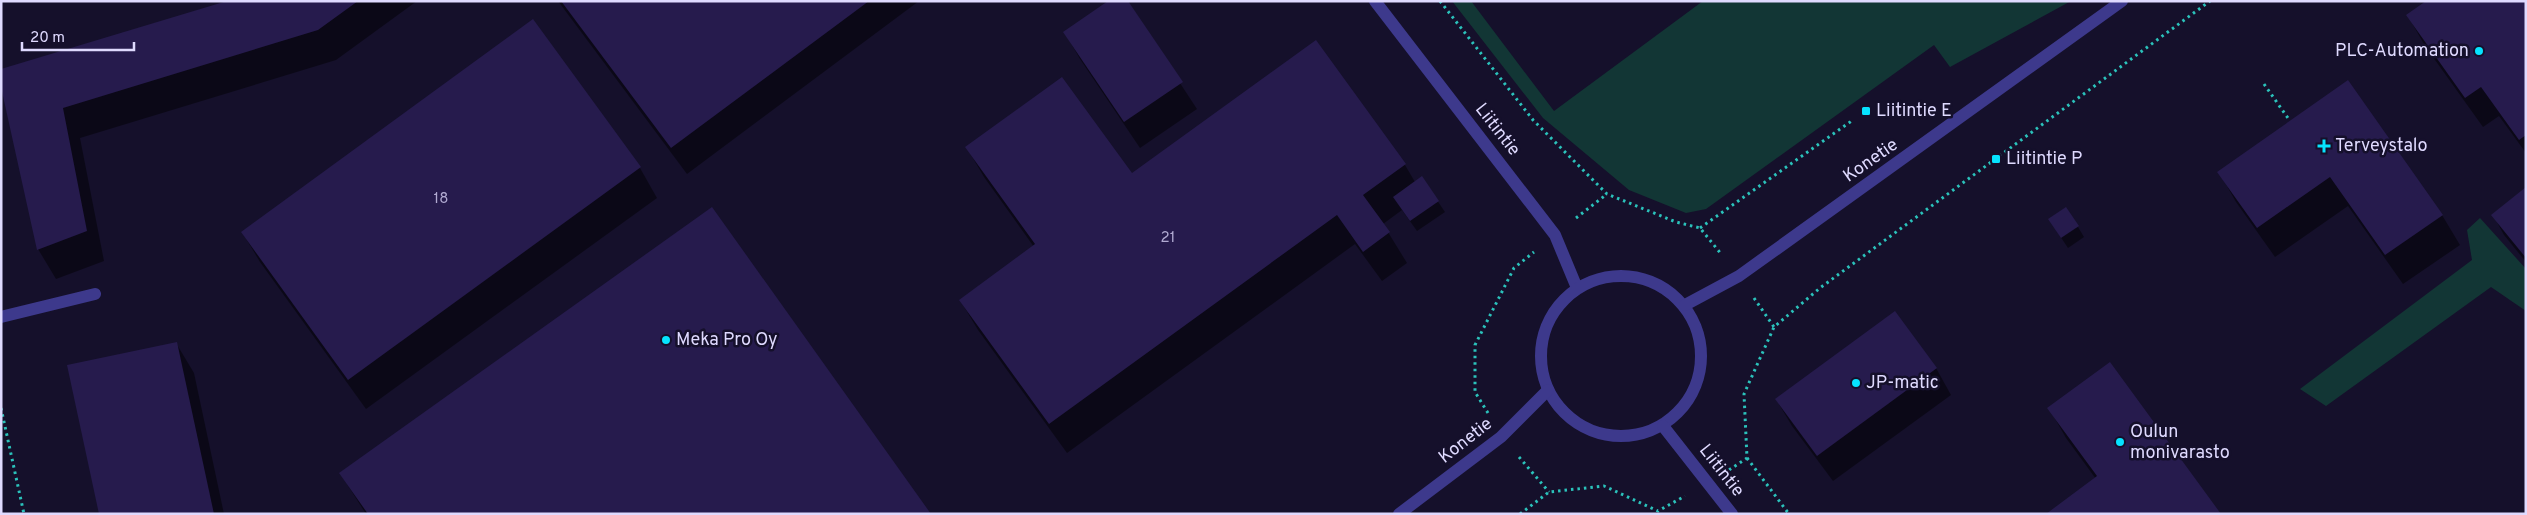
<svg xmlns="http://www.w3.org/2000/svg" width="2527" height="515" font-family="Overpass,sans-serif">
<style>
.green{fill:#123635}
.shadow{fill:#0007}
.building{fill:#261b4d}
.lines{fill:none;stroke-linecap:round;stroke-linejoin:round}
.path{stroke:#2bc2bb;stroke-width:3;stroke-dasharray:2.5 4;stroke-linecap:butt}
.minor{stroke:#3d398c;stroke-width:12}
.poi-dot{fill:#06e3ff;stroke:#15102b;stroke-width:2}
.labels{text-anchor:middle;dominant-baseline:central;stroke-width:5;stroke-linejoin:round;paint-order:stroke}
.number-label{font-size:15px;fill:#b1aad2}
.poi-label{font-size:18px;fill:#dfdaff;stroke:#15102b;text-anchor:start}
.street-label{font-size:18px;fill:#dfdaff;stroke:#15102b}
</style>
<rect width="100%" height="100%" fill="#15102b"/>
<g class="green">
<polygon points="1452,1 1471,1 1554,111 1703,1 2071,1 1950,67 1934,45 1706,209 1686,213 1629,190 1543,118"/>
<polygon points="2480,218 2526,269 2526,311 2491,287 2326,406 2300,389 2472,260 2467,230"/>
</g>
<g class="shadow">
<polygon points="231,1 417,1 336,60 80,138 104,261 56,279 38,249 1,81"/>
<polygon points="558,1 919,1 687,174"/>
<polygon points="1126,1 1197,109 1140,148 1080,59 1065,33"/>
<polygon points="2526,1 2526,153 2499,116 2483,127 2425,46 2408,16"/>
<polygon points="1316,42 1405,165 1415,182 1422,178 1445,212 1417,231 1402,210 1383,224 1407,263 1382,281 1355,244 1067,453 978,330 960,300 1034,247 984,177 967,148 1132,175"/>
<polygon points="2348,82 2442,215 2460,245 2403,284 2348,206 2275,257 2236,202 2219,172"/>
<polygon points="640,168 657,198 366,409 260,262 242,232"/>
<polygon points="2526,189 2526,262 2504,235 2493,215"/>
<polygon points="2078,227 2084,237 2068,248 2056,230"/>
<polygon points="176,343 194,373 224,514 101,514"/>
<polygon points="1936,368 1951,395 1833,481 1792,426 1776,399"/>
<polygon points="2049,408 2219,514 2096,479 2066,438"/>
<polygon points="340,473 929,514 366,514"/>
</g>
<g class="building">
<polygon points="227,1 358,1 318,30 63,108 87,231 37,250 1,87 1,69"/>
<polygon points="561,1 869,1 671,148"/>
<polygon points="1108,1 1128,1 1183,82 1124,122 1063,32"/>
<polygon points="2426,1 2526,1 2526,135 2519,140 2481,87 2465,98 2406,15"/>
<polygon points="533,19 641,167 348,380 241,232"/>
<polygon points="1316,40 1406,164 1363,195 1390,232 1363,252 1337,215 1049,424 959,300 1035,244 965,147 1062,77 1132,173"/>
<polygon points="2348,80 2443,215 2385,255 2330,177 2257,228 2217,172"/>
<polygon points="1422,176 1439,201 1410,221 1393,197"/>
<polygon points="2526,187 2526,258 2491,215"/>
<polygon points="712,207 931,514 368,514 339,473"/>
<polygon points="2066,207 2079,226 2061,238 2048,219"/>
<polygon points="1895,311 1937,368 1817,456 1775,399"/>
<polygon points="177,342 214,514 99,514 67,365"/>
<polygon points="2110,362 2221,514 2046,514 2097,476 2047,408"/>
</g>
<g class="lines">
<g class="path">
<polyline points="1440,1 1533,120 1607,194 1676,222 1700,228 1722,255"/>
<polyline points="2264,84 2290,121"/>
<polyline points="1576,218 1607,194"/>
<polyline points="1700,228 1853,120"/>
<polyline points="1754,298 1774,327"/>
<polyline points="1,408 24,514"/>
<polyline points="1488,413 1475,392 1475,345 1514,268 1534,252"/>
<polyline points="1519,457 1549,492"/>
<polyline points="1747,458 1789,514"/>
<polyline points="1729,470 1747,458 1744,394 1774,327 1820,288 2210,1"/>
<polyline points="1520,514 1549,492 1604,486 1658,511 1685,496"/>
</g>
<g class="minor">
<polyline points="1375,1 1555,235 1577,288"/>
<circle cx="1621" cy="356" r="80"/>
<polyline points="1685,305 1739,276 2122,1"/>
<polyline points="1,317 95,294"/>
<polyline points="1663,426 1732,514"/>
<polyline points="1399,514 1501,437 1548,390"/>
</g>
</g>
<g class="poi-dot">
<circle cx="2479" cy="51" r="5"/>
<rect x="1861" y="106" width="10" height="10" rx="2.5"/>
<path d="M2321.5 138.5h5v5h5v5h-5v5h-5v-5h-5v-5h5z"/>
<rect x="1991" y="154" width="10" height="10" rx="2.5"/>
<circle cx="666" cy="340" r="5"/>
<circle cx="1856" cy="383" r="5"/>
<circle cx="2120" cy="442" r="5"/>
</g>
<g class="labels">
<g class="number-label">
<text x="441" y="199">18</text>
<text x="1168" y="238">21</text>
</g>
<g class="poi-label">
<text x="2469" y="51" text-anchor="end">PLC-Automation</text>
<text x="1876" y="111">Liitintie E</text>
<text x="2335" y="146">Terveystalo</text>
<text x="2006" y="159">Liitintie P</text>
<text x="676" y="340">Meka Pro Oy</text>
<text x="1866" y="383">JP-matic</text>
<text x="2130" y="432">Oulun<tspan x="2130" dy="21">monivarasto</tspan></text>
</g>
<g class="street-label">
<text transform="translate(1497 130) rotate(52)">Liitintie</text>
<text transform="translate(1871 161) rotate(-35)">Konetie</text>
<text transform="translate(1466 441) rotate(-38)">Konetie</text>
<text transform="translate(1721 471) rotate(52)">Liitintie</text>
</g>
</g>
<rect width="2527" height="515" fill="none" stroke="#dfdaff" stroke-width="5"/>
<path d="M22 42v8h112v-8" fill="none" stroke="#dfdaff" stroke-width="2.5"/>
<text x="30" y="42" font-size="15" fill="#dfdaff" stroke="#15102b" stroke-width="4" paint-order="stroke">20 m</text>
</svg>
